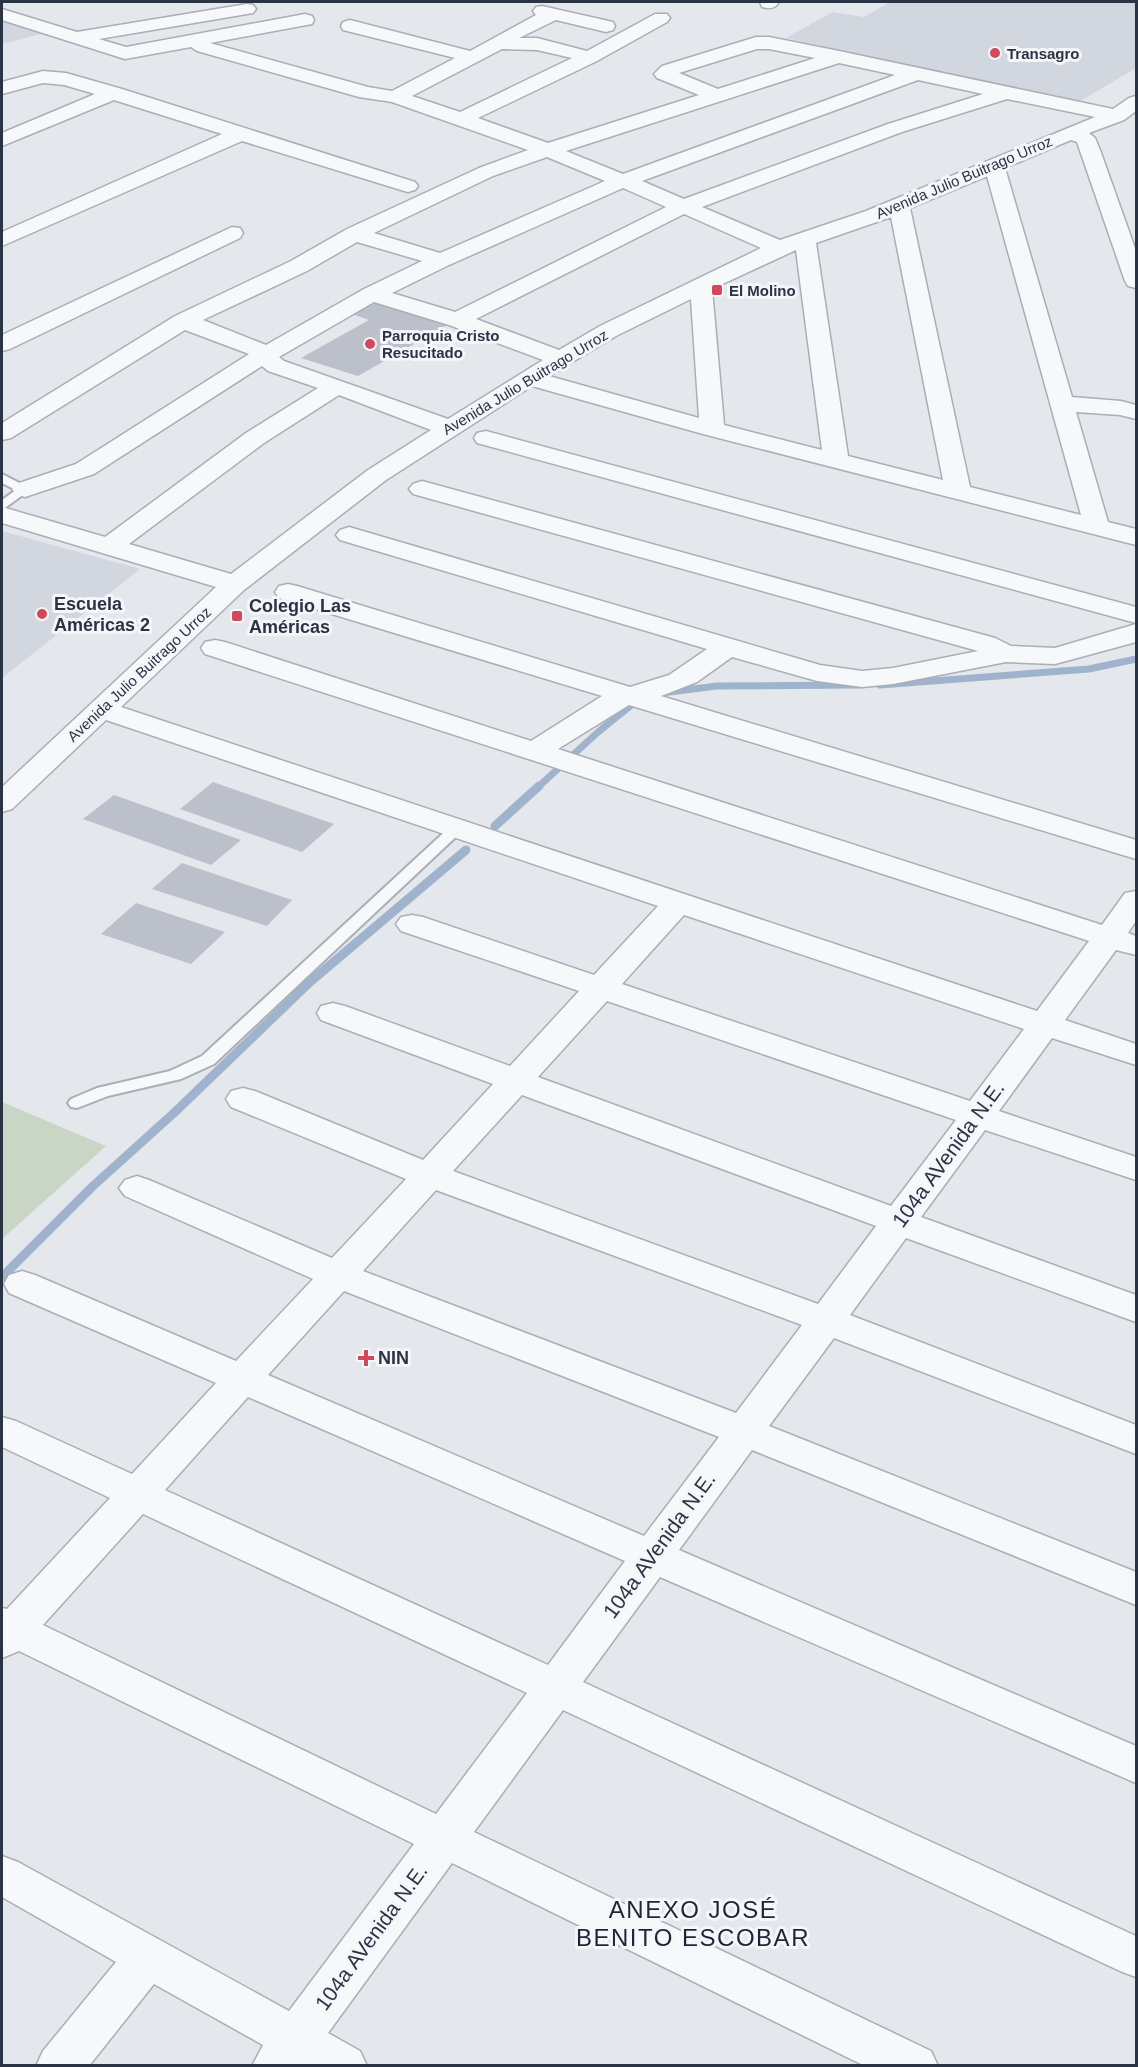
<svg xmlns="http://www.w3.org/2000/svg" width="1138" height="2067" font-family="Helvetica,sans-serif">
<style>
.built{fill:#d2d6de}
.green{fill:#c9d6c5}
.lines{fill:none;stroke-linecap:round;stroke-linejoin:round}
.stream-far1{stroke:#9fb4cc;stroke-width:7}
.stream{stroke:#9fb4cc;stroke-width:9}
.building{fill:#bbc0ca}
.lane-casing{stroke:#a9aeb7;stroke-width:4}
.street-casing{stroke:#a9aeb7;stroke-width:3}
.lane{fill:#f7f8fa;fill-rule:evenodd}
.street{fill:#f7f8fa;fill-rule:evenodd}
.poi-dot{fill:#d1495b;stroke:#f4f6f9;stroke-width:2}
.labels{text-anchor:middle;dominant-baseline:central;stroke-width:6;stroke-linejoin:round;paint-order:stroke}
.far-poi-label{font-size:15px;font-weight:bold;fill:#2b3445;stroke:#f4f6f9;text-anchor:start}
.far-street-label{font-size:15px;fill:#2b3445;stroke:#f4f6f9}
.poi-label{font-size:18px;font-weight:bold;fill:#2b3445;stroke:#f4f6f9;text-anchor:start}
.near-street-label{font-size:21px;fill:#2b3445;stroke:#f4f6f9}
.near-neighbourhood-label{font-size:24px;letter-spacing:1.5px;fill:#1d2536;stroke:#f4f6f9}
</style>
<rect width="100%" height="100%" fill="#e4e7ec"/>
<g class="built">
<polygon points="890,2 1136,2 1136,68 1077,103 786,38 833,12 864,17"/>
<polygon points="2,15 53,31 2,44"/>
<polygon points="2,531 140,569 2,678"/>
</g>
<polygon class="green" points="2,1102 106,1146 2,1239"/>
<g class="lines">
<g class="stream-far1">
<polyline points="880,685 1089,669 1136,659"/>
<polyline points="661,693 717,686 860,685"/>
<polyline points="537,788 598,732 640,698"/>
</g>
<g class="stream">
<polyline points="495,826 539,786"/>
<polyline points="2,1277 93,1186 175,1112 310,982 466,850"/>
</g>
</g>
<g class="building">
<polygon points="373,300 449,324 358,376 301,358 369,320 349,313"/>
<polygon points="213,782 334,824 302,852 180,809"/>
<polygon points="114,795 241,840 211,865 83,819"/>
<polygon points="182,863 292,900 267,926 152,889"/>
<polygon points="136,903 225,932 191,964 101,934"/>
</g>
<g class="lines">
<defs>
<g id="lane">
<polygon points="2,474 31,489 2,510 2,500 16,490 2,483"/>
<polygon points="456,824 461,826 464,829 461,832 214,1064 181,1079 108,1096 77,1108 71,1107 68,1103 71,1099 97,1088 170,1071 202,1056 451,826"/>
</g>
<g id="street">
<path d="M 760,2 L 779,2 C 775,9 769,9 762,7 Z"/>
<path d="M 247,4 L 253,5 L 256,9 L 253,13 L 99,39 L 126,47 L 305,14 L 312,16 L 314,20 L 312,24 L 210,43 L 368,87 L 392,91 L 455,58 L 343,30 L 341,26 L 343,22 L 350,20 L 470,51 L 536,15 L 533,11 L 536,7 L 542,6 L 613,22 L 615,26 L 613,30 L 606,32 L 556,20 L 519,38 L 537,38 L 587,51 L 655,14 L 667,14 L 670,18 L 667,22 L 597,61 L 478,118 L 548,143 L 699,95 L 657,78 L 654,74 L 662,66 L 756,37 L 769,37 L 839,51 L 1113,109 L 1129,98 L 1136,96 L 1136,111 L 1124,120 L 1089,133 L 1095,138 L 1100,150 L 1136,251 L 1136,288 L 1128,286 L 1125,281 L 1077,142 L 1071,140 L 1005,168 L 1072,397 L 1121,401 L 1136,405 L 1136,419 L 1120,415 L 1076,412 L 1108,522 L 1136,529 L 1136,545 L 703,434 L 532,386 L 386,480 L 244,590 L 121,707 L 1037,1011 L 1089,941 L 205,654 L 201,648 L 205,642 L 215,640 L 225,642 L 531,741 L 602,696 L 279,598 L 275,592 L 279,586 L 288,584 L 297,586 L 630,687 L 669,675 L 707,649 L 340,540 L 336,535 L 340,530 L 349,527 L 820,665 L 862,671 L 893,668 L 978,651 L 413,494 L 409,489 L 413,484 L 422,481 L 995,638 L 1011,646 L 1055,648 L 1136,624 L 1136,642 L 1055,664 L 1006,662 L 893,684 L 862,687 L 817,681 L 732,657 L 697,682 L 661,696 L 1136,840 L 1136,859 L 629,705 L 558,749 L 1102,925 L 1125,893 L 1136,891 L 1136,921 L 1128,933 L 1136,936 L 1136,955 L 1116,950 L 1065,1020 L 1136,1044 L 1136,1065 L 1052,1038 L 999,1111 L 1136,1157 L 1136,1180 L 985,1130 L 921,1217 L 1136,1295 L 1136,1322 L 906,1238 L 850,1315 L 1136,1425 L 1136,1454 L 834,1338 L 769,1426 L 1136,1572 L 1136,1605 L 752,1450 L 679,1550 L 1136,1746 L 1136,1783 L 660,1577 L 583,1682 L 1136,1936 L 1136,1977 L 1120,1971 L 563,1710 L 474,1832 L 931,2051 L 938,2066 L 865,2066 L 452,1863 L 328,2033 L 360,2051 L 367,2066 L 252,2066 L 263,2045 L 154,1984 L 89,2066 L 36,2066 L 43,2051 L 116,1962 L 2,1897 L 2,1856 L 18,1862 L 289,2011 L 414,1844 L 19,1651 L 2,1658 L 2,1608 L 7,1609 L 110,1498 L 2,1447 L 2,1417 L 16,1421 L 132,1474 L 216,1383 L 9,1293 L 4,1284 L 9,1275 L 22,1271 L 35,1275 L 236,1361 L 313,1279 L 125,1196 L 119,1188 L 125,1180 L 137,1176 L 149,1180 L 332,1258 L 406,1179 L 231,1107 L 226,1099 L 231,1091 L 243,1088 L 255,1091 L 423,1160 L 493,1084 L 321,1020 L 317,1013 L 321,1006 L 333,1003 L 345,1006 L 510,1066 L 579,991 L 401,931 L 396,924 L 401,917 L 412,915 L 423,917 L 594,975 L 658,906 L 106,720 L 12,809 L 2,812 L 2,787 L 216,587 L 2,523 L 2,507 L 105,537 L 246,433 L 318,388 L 268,371 L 262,366 L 94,474 L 25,497 L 16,494 L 12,489 L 16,484 L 76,464 L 249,354 L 185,330 L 11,438 L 2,440 L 2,423 L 175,316 L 291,261 L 347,229 L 479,168 L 528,150 L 392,102 L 359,97 L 197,51 L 191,47 L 125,59 L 2,20 L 2,9 L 77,32 ZM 502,49 L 537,50 L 572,58 L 460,112 L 412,96 ZM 757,49 L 769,49 L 815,58 L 718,89 L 679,73 ZM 839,63 L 895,75 L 623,174 L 566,151 ZM 918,80 L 983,94 L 888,124 L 684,199 L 642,181 ZM 1007,99 L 1095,117 L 866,211 L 780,240 L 702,207 L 902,132 ZM 547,157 L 605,181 L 440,253 L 374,233 L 493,176 ZM 987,176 L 1081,515 L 970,487 L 910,208 ZM 623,188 L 666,207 L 455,312 L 392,293 L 449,265 ZM 684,214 L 761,248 L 600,326 L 559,350 L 476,319 ZM 891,217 L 943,480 L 848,456 L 816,243 ZM 357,242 L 422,261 L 364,289 L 266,345 L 203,320 L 307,271 ZM 796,250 L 822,450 L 724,425 L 712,289 ZM 691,299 L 699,418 L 549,376 L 616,336 ZM 374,302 L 449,325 L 543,360 L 448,419 L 284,361 L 279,357 ZM 339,395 L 431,430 L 368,470 L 231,574 L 129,544 L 264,443 ZM 684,915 L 1024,1029 L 970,1101 L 622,984 ZM 607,1001 L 956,1120 L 891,1206 L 538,1077 ZM 522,1095 L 876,1226 L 818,1304 L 453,1171 ZM 436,1190 L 802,1325 L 736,1413 L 363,1271 ZM 344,1291 L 719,1437 L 644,1536 L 268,1375 ZM 248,1397 L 625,1561 L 548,1665 L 165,1490 ZM 143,1514 L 527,1693 L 436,1814 L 43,1625 Z"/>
<polygon points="43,71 66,73 122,89 415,182 418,186 415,190 408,192 401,190 242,141 2,246 2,232 222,134 114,100 2,146 2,133 95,94 64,85 43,83 2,94 2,82"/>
<polygon points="232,227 240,228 243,233 240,238 10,349 2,351 2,335"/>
<polygon points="486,431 1136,607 1136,623 477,443 474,438 477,433"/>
</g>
</defs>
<use href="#lane" class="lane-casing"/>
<use href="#street" class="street-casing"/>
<use href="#lane" class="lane"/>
<use href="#street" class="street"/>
</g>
<g class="poi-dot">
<circle cx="995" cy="53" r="6"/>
<rect x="711" y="284" width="12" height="12" rx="3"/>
<circle cx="370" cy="344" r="6"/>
<circle cx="42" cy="614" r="6"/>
<rect x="231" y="610" width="12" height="12" rx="3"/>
<path d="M363 1349h6v6h6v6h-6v6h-6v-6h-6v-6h6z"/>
</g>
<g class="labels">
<g class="far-poi-label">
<text x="1007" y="53">Transagro</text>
<text x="729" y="290">El Molino</text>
<text x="382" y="335">Parroquia Cristo<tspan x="382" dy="17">Resucitado</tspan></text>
</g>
<g class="far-street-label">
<text transform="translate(964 177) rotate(-23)">Avenida Julio Buitrago Urroz</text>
<text transform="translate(525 382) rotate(-31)">Avenida Julio Buitrago Urroz</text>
<text transform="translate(139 674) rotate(-43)">Avenida Julio Buitrago Urroz</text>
</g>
<g class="poi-label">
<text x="54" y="604">Escuela<tspan x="54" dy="21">Américas 2</tspan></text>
<text x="249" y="606">Colegio Las<tspan x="249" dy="21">Américas</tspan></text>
<text x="378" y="1358">NIN</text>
</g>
<g class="near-street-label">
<text transform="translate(948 1154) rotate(-54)">104a AVenida N.E.</text>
<text transform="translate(659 1545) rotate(-54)">104a AVenida N.E.</text>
<text transform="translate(371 1937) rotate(-54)">104a AVenida N.E.</text>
</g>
<g class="near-neighbourhood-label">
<text x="693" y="1909">ANEXO JOSÉ<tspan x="693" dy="28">BENITO ESCOBAR</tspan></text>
</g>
</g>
<rect width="1138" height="2067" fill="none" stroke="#2b3445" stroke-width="6"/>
</svg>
